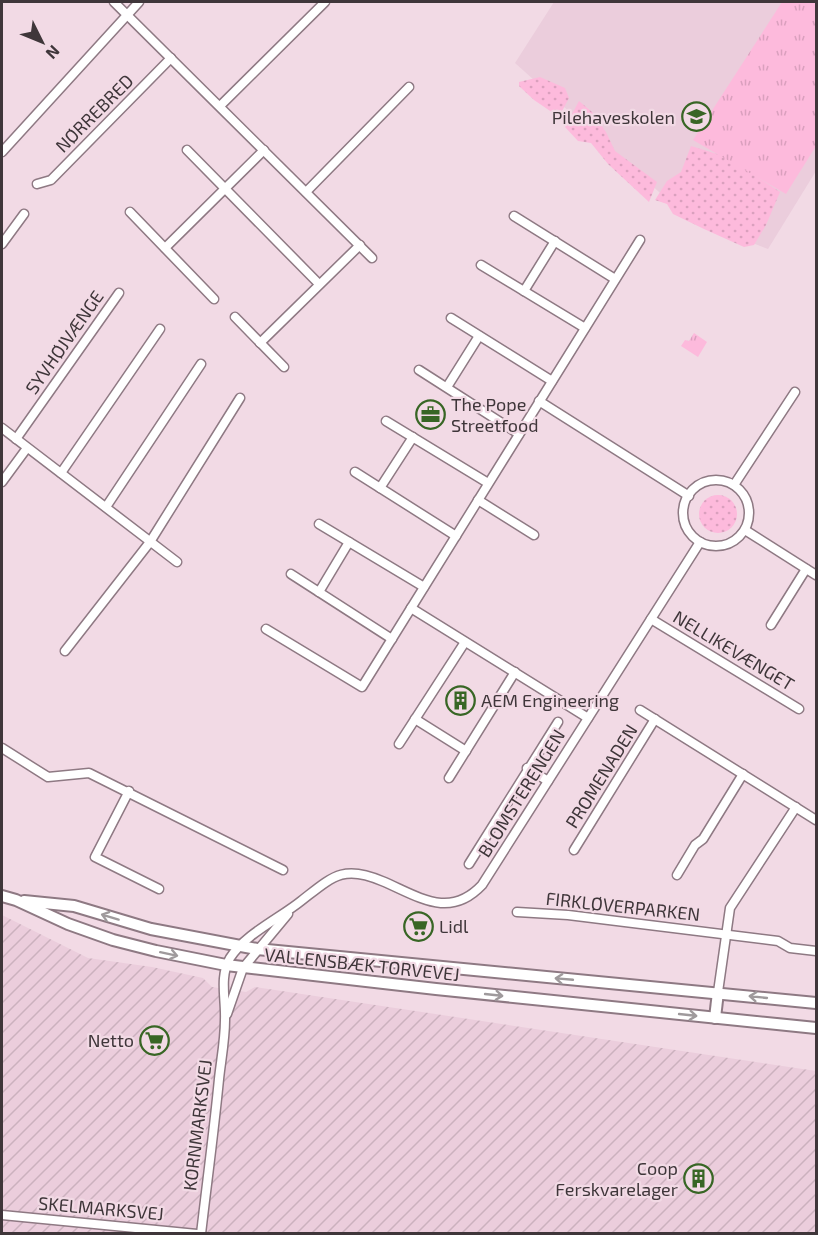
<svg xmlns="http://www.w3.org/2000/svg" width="818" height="1235" font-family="'Exo 2',sans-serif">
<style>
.built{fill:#ebcddc}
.industrial{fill:url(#industrial-furrows)}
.grass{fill:url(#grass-dots)}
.park{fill:url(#park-tufts)}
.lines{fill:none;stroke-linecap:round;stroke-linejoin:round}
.minor-casing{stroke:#8e7983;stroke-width:11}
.tertiary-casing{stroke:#8e7983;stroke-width:14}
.minor{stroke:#fff;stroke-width:8}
.tertiary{stroke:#fff;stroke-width:10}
.oneway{stroke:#9f9a9c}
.labels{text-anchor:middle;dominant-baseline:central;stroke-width:4.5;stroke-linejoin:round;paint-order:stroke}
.street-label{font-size:18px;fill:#3f363a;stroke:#f2dae5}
.poi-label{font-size:18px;fill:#3f363a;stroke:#f2dae5;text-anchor:end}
</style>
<defs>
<pattern id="industrial-furrows" width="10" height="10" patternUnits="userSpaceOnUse" patternTransform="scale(1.5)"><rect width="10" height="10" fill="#ebcddc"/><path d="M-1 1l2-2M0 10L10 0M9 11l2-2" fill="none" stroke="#cbb1be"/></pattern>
<pattern id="grass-dots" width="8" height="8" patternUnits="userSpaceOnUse" patternTransform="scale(1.5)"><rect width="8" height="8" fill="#fdbadc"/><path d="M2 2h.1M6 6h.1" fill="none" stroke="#daa0be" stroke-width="1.8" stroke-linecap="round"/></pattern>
<pattern id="park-tufts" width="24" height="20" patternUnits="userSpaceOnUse" patternTransform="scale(1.5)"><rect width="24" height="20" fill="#fdbadc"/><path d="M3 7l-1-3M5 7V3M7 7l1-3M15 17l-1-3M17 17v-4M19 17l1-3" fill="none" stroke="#daa0be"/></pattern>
</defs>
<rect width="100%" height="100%" fill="#f2dae5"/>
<polygon class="built" points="554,2 816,2 816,171 768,249 687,217 515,63"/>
<polygon class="industrial" points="2,915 88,958 152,967 203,978 212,987 246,992 255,987 816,1071 816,1233 2,1233"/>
<g class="grass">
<polygon points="540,77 565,88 569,98 559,117 534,100 519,86 519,82"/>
<polygon points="579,101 592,112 606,132 615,151 657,182 649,202 608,164 591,143 578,141 565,127"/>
<polygon points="691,146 727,157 780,192 766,225 754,245 744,247 704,229 673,214 667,204 655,200 667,181 681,172"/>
<circle cx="718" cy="514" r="19"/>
</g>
<g class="park">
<polygon points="782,2 816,2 816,146 786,194 693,140"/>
<polygon points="694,333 707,342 698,357 681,346 685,340 689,341"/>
</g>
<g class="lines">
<defs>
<g id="minor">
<polyline points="114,2 372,258"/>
<polyline points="220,106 325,2"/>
<polyline points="187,150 319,284"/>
<polyline points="2,152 139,2"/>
<polyline points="37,184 51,180 171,58"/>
<polyline points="306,192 409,87"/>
<polyline points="130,212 214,299"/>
<polyline points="514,216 615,279"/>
<polyline points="2,244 24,214"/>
<polyline points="165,248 264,150"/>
<polyline points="481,265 585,328"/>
<polyline points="524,291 555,241"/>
<polyline points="235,317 284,367"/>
<polyline points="451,318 552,381"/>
<polyline points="260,343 360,245"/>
<polyline points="419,370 519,434"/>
<polyline points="447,387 479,336"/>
<polyline points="539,401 689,496"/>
<polyline points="386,421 488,483"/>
<polyline points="2,428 177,562"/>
<polyline points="16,439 119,293"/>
<polyline points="355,472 456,536"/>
<polyline points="61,473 160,329"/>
<circle cx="716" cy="513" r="33"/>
<polyline points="2,482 27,448"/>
<polyline points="734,485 795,392"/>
<polyline points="380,488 413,437"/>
<polyline points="478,500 534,535"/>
<polyline points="106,507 201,364"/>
<polyline points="319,524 424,587"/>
<polyline points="745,530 816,575"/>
<polyline points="291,574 392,639"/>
<polyline points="319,592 349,542"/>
<polyline points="411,608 588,718"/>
<polyline points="651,619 799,709"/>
<polyline points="771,625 806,569"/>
<polyline points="266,629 362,687 640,240"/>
<polyline points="65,651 150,542 240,398"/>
<polyline points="640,710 816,820"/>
<polyline points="415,719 466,751"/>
<polyline points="399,744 465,642"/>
<polyline points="2,748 48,777 89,773 283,870"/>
<polyline points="527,768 548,781"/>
<polyline points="449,778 515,672"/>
<polyline points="129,791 95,857 159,889"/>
<polyline points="574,850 655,719"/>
<polyline points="469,864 558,722"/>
<polyline points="677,875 695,845 703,839 743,774"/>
<polyline points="517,912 568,915 778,941 790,948 816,951"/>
<polyline points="718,992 730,908 796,807"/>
<polyline points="227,1014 243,968 288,914"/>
<polyline points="2,1215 197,1234"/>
<path d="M 201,1234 C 207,1182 214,1131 219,1079 C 221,1060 225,1040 225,1020 C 226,999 219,977 230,958 C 245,934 280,918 301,901 C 332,877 343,864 382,881 C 418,896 449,920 482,885 L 700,542"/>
</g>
<g id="tertiary">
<polyline points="2,896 16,900 68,924 113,940 156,951 226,965 436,989 816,1028"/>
<polyline points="24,901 74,906 151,929 257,949 816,1003"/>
<polyline points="715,1018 718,992"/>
</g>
</defs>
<use href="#minor" class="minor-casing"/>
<use href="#tertiary" class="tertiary-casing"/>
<use href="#minor" class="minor"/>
<use href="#tertiary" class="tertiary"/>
</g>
<defs><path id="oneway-shaft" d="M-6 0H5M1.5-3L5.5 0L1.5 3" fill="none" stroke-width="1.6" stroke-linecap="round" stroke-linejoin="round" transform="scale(1.5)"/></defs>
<g class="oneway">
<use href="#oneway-shaft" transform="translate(110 917) rotate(-163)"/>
<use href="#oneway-shaft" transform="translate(169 954) rotate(12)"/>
<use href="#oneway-shaft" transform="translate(564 979) rotate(-175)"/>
<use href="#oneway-shaft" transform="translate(494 995) rotate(6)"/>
<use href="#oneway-shaft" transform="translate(758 997) rotate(-174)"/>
<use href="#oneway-shaft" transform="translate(688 1015) rotate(6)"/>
</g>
<defs>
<symbol id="school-ring" viewBox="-11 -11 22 22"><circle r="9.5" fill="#f2dae5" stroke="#386625" stroke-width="1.5"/><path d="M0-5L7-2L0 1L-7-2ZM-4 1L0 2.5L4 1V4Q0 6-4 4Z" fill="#386625"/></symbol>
<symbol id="office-ring" viewBox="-11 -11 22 22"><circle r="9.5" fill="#f2dae5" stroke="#386625" stroke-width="1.5"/><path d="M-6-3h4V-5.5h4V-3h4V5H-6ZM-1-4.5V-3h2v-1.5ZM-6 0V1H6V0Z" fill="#386625"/></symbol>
<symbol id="building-ring" viewBox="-11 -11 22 22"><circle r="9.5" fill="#f2dae5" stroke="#386625" stroke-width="1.5"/><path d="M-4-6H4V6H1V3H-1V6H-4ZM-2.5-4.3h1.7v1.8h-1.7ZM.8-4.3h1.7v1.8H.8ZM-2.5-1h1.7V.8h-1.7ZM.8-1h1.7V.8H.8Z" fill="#386625"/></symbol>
<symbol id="supermarket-ring" viewBox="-11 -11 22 22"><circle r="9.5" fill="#f2dae5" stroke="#386625" stroke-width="1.5"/><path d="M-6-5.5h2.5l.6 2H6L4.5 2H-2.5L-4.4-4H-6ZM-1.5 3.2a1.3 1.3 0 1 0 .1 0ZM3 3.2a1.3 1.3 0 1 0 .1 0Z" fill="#386625"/></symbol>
</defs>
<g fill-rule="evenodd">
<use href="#school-ring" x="680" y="100" width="33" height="33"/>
<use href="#office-ring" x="414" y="398" width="33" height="33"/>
<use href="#building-ring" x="444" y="684" width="33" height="33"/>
<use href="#supermarket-ring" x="402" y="910" width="33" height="33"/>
<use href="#supermarket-ring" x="138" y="1024" width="33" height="33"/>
<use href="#building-ring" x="682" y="1162" width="33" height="33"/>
</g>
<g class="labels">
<g class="street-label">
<text transform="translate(94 113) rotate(-45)">NØRREBRED</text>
<text transform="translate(64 342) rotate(-55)">SYVHØJVÆNGE</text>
<text transform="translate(734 650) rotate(31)">NELLIKEVÆNGET</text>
<text transform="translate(601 776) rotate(-58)">PROMENADEN</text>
<text transform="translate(521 793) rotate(-58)">BLOMSTERENGEN</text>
<text transform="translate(623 906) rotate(6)">FIRKLØVERPARKEN</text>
<text transform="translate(362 964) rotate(6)">VALLENSBÆK TORVEVEJ</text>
<text transform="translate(197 1125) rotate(-83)">KORNMARKSVEJ</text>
<text transform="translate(101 1208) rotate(5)">SKELMARKSVEJ</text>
</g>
<g class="poi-label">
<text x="675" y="117">Pilehaveskolen</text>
<text x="451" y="404" text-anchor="start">The Pope<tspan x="451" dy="21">Streetfood</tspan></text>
<text x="481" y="700" text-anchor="start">AEM Engineering</text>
<text x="439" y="926" text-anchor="start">Lidl</text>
<text x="134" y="1040">Netto</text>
<text x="678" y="1168">Coop<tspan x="678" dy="21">Ferskvarelager</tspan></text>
</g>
</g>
<rect width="818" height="1235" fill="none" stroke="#3f363a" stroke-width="6"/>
<g transform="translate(42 42) rotate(133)" stroke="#f2dae5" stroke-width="4.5" paint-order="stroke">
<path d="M0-4.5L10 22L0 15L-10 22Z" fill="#3f363a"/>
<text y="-9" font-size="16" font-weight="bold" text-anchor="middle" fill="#3f363a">N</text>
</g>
</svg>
